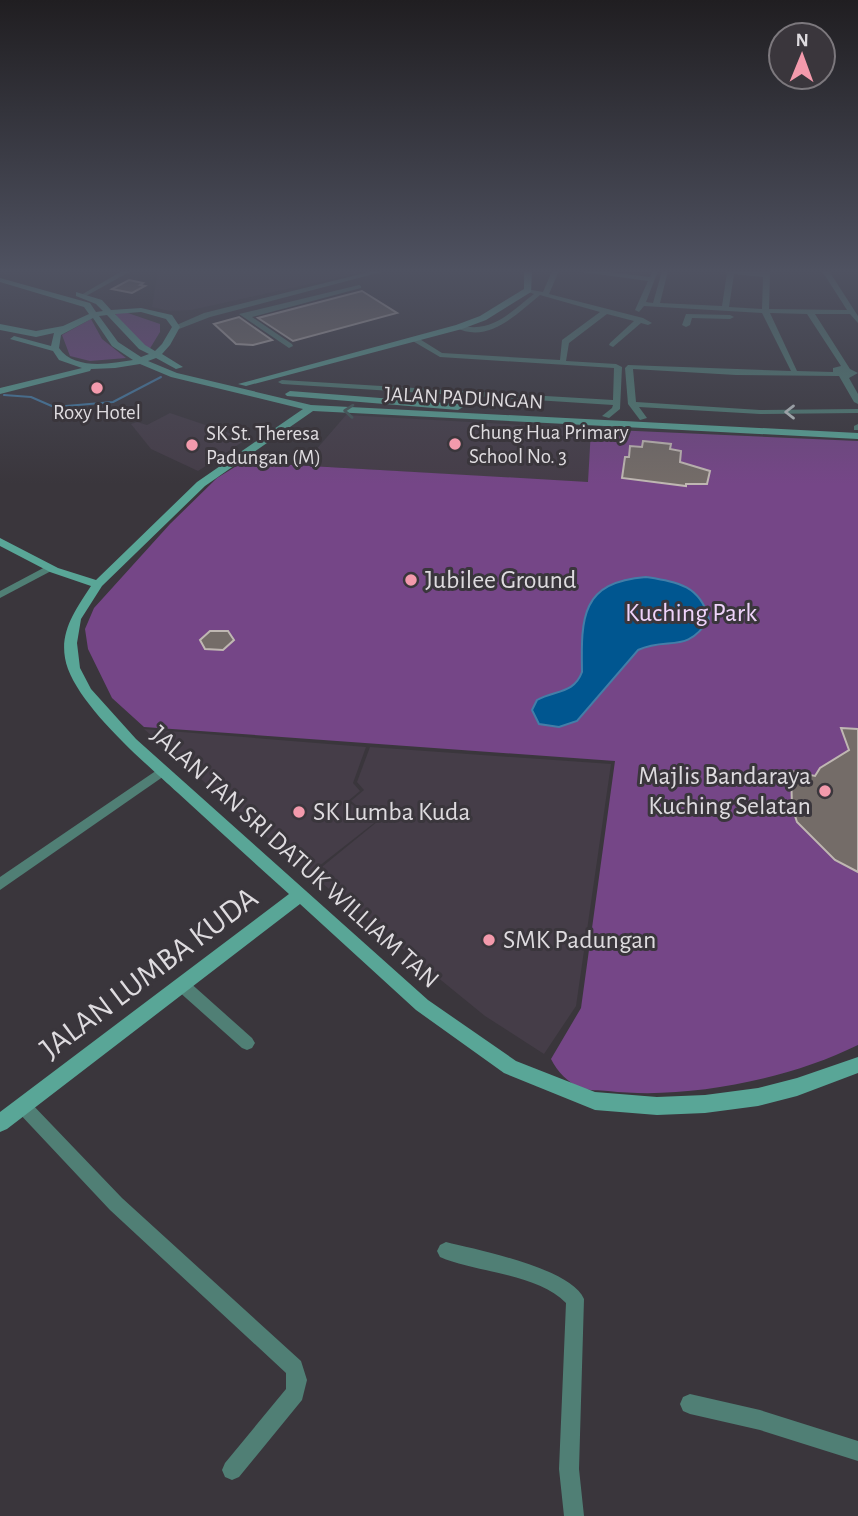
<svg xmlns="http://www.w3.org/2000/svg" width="858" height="1516" font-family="'Alegreya Sans',sans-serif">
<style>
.built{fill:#453d48}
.green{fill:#754687}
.water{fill:#005690;stroke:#437ea8;stroke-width:2}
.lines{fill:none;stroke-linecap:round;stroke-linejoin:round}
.stream{stroke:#437ea8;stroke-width:2}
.building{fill:#746c68;stroke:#bfb7b2;stroke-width:2}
.street{fill:#507f75;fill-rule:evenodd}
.secondary{fill:#59a697;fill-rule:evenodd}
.oneway{stroke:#435857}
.oneway2{stroke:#c2c9ca}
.poi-dot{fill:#f39aac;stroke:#3a363c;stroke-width:2.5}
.labels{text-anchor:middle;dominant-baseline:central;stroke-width:6;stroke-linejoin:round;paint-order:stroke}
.far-street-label{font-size:21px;fill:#dedbdf;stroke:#3a363c}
.far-poi-label{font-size:21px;fill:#dedbdf;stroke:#3a363c;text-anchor:start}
.poi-label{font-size:26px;fill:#dedbdf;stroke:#3a363c;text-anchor:start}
.park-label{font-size:26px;fill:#efd3fa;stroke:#3a363c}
.street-label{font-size:26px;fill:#dedbdf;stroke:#3a363c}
.near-street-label{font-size:32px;fill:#dedbdf;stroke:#3a363c}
</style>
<rect width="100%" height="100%" fill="#3a363c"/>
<g class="built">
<polygon points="158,271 369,271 191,310 170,311 152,307"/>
<polygon points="170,413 247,439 198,471 151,449 131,424 137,422 147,425"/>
<polygon points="346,415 591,429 589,483 313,466 308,459"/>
<polygon points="144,729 366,747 353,783 360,791 348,801 374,823 309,874"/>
<polygon points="370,747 611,764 576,1006 544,1054 485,1016 312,875 377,822 351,801 364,790 357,782"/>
</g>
<g class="green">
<polygon points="125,312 160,324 160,332 149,350 120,324 115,313"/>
<polygon points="91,319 102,339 126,358 90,361 70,356 62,335"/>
<path d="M 591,429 L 858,441 L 858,1045 C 787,1080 686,1100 608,1091 C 600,1090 589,1091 581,1088 C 568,1083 557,1071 551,1059 L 581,1008 L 615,761 L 144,727 L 112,698 L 88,649 L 85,629 L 94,608 L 170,524 L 217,478 L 243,462 L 588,482 Z"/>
</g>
<path class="water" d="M 646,577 C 677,582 700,585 709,619 C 686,655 669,636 638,650 L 577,721 L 559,727 L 539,724 L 532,710 L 537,700 C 555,690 574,694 582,672 C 581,617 581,582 646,577 Z"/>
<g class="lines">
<polyline class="stream" points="4,395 31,397 54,407 113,402 161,377"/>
</g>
<g class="building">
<polygon points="129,280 143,283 140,285 145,286 132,293 112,289"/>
<polygon points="362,291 397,313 293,341 258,318"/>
<polygon points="239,317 272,340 253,345 236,344 214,324"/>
<polygon points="643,441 671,444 670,449 681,451 680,462 710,471 707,484 686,484 686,486 622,478 625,457 629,457 630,446 642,447"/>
<polygon points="210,631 228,631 234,640 223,650 205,649 200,640"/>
<polygon points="841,728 858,729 858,872 835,860 797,822 792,807 791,771 815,776 820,768 849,750"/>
</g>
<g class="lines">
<g class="street">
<polygon points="122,271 131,271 86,296 81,295"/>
<polygon points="373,271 385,271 210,317 179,329 172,327 204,313"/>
<path d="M 552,271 L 559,271 L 549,294 L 643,318 L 652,323 L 648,325 L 641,323 L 613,347 L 609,345 L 610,343 L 634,321 L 607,314 L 569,343 L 566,361 L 616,364 L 622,367 L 620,409 L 609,418 L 602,416 L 612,408 L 613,405 L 282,384 L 278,382 L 282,380 L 613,400 L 614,368 L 440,357 L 411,340 L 418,338 L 442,353 L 560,360 L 562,340 L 600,312 L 540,295 C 517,314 487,345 455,327 L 459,325 C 492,334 509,313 534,294 L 526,291 L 526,289 L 543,292 Z"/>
<path d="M 575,271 L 600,271 L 650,277 L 652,271 L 658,271 L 646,302 L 653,303 L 662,271 L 668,271 L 660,303 L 722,306 L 727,273 L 723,271 L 770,271 L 769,309 L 847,310 L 822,271 L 829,271 L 858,316 L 858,323 L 850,314 L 815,314 L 850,369 L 858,373 L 849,378 L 858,394 L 858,404 L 854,402 L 839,376 L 736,375 L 633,369 L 636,402 L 760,410 L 858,409 L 858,413 L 760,414 L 639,407 L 647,418 L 640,420 L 628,404 L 625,368 L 628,365 L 791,371 L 762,313 L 644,306 L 639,312 L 635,310 L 648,281 ZM 734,274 L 763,277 L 762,309 L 729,307 ZM 770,313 L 807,314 L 841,366 L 833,368 L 833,372 L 797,371 Z"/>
<polygon points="359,285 361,286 361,288 252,317 292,344 293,346 289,348 239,314"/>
<polygon points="686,314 730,315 734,317 730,319 692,318 690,325 686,327 682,325"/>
<polygon points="858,424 858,430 854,430 854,426"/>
<polygon points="49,565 54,568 53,570 0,598 0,591"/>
<polygon points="163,766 167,768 169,771 167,774 0,890 0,877"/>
<polygon points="182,979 187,980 252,1038 255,1043 252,1048 247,1050 242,1048 177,990 175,985 177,980"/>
<polygon points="23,1098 29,1101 122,1198 301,1361 307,1380 302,1400 239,1477 232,1480 225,1477 222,1470 225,1463 286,1389 286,1373 110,1210 17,1111 15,1106 17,1101"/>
<path d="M 446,1242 C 478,1250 571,1268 584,1299 L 579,1469 L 584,1516 L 564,1516 L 559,1469 L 566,1303 C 536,1273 477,1273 440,1257 L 437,1251 L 440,1245 Z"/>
<polygon points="690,1394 760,1410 858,1441 858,1461 760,1430 690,1414 683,1411 680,1404 683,1397"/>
</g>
<g class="secondary">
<polygon points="524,271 532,271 531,292 486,320 462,329 246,386 238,384 456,325 480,316 524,289"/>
<path d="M 0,278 L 90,303 L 96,312 L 103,311 L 96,304 L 76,296 L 76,292 L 102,300 L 111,310 L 141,308 L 172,315 L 180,327 L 170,345 L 162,354 L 183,367 L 176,369 L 156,358 L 148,361 L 177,373 L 311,405 L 858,433 L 858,439 L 313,411 L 205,486 L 102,586 L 81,619 L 77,643 L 80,668 L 91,689 L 136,739 L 428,1000 L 516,1061 L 595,1092 L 657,1097 L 705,1095 L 758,1088 L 797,1078 L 858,1057 L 858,1073 L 797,1096 L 758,1106 L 705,1113 L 657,1115 L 595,1110 L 504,1073 L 416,1010 L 300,904 L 7,1129 L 0,1132 L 0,1112 L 289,894 C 252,861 215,827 178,793 C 145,763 84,711 68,669 C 56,636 74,612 91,586 L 50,572 L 0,546 L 0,538 L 58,568 L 96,580 L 197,482 L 303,409 L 171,377 L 140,364 L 115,368 L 91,369 L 90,371 L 0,394 L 0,388 L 82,368 L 59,360 L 53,351 L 10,339 L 14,336 L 51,346 L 54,333 L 36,337 L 0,330 L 0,324 L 36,331 L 63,326 L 89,314 L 84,307 L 0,282 ZM 141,312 L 166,319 L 172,327 L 162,344 L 155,351 L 145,345 L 115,314 ZM 107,315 L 139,349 L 149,354 L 141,357 L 118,342 L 99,316 ZM 93,318 L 112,346 L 133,360 C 109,364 74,370 59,348 L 61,335 Z"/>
<polygon points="290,391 458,404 463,407 458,410 287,396 285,394"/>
</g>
</g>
<defs><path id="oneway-chevron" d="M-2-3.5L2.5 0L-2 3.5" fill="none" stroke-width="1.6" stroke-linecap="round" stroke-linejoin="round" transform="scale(1.75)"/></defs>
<use class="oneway" href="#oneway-chevron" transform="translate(349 411) rotate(-176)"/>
<use class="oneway2" href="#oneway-chevron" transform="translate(790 412) rotate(180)"/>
<linearGradient id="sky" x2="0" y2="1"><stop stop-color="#201e21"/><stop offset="0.56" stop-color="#4f5261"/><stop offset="1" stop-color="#4f5261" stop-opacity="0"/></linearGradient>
<rect width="858" height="484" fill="url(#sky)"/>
<g class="poi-dot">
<circle cx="97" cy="388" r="7"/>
<circle cx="455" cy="444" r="7"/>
<circle cx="192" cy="445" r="7"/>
<circle cx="411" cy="580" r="7"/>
<circle cx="825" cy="791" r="7"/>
<circle cx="299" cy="812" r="7"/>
<circle cx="489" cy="940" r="7"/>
</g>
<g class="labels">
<g class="far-street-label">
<text transform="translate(464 398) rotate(3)">JALAN PADUNGAN</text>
</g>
<g class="far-poi-label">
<text x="97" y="412" text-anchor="middle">Roxy Hotel</text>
<text x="469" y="432">Chung Hua Primary<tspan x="469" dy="24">School No. 3</tspan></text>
<text x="206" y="433">SK St. Theresa<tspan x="206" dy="24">Padungan (M)</tspan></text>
</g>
<g class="poi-label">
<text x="425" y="580">Jubilee Ground</text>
<text x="811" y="776" text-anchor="end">Majlis Bandaraya<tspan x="811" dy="30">Kuching Selatan</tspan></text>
<text x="313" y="812">SK Lumba Kuda</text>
<text x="503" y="940">SMK Padungan</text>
</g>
<g class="park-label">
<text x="691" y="613">Kuching Park</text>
</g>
<g class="street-label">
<text transform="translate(295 857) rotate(42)">JALAN TAN SRI DATUK WILLIAM TAN</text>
</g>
<g class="near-street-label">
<text transform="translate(149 973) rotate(-37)">JALAN LUMBA KUDA</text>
</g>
</g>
<g transform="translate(802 56) rotate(1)"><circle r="33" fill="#3a363c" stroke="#7c787d" stroke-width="2"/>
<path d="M0-5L12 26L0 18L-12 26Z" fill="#f39aac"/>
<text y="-10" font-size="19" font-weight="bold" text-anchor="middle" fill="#dedbdf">N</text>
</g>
</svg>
